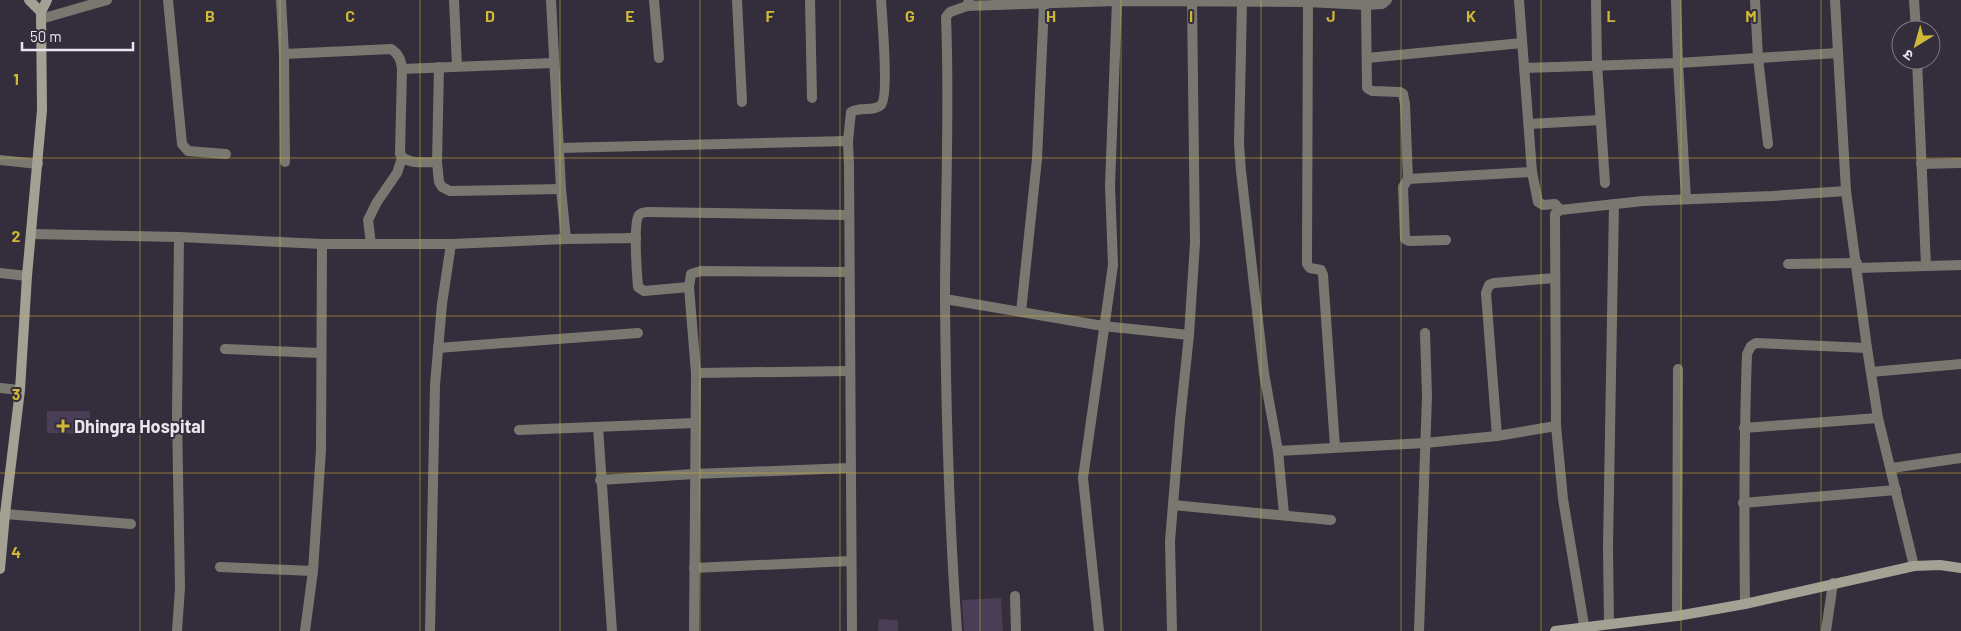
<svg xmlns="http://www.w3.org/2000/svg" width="1961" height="631" font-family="Barlow,'Noto Sans Devanagari',sans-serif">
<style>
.building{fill:#4a3d56}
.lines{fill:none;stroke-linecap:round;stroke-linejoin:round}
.street{stroke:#797870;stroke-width:10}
.secondary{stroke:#a3a094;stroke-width:10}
.grid{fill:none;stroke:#cfb837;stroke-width:1;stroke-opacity:0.55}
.poi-dot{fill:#cfb837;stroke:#342d3b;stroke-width:2}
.labels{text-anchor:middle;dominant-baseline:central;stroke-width:4;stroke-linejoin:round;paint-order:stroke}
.poi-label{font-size:18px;font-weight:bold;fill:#eae6ef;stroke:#342d3b;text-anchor:start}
.grid-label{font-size:16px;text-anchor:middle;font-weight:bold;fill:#cfb837;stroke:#342d3b;stroke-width:4;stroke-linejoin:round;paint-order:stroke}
</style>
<rect width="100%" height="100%" fill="#342d3b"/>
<g class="building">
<polygon points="47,411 90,411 90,434 47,433"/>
<polygon points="1001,598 1003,631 964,631 962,600"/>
<polygon points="879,619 898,620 898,631 878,631"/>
</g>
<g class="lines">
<g class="street">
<polyline points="168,0 182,144 188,151 226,154"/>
<polyline points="281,0 284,54 285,162"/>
<polyline points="454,0 457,66"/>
<polyline points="551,0 561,189 566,239"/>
<polyline points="654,0 659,58"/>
<polyline points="737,0 742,102"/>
<polyline points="810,0 812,98"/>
<polyline points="1308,0 1307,264 1310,268 1321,270 1323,275 1335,447"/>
<polyline points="1519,0 1532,172 1538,202 1543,205 1555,204 1560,210"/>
<polyline points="1596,0 1597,64 1605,183"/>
<polyline points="1676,0 1678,63 1686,199"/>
<polyline points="1755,0 1758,58 1768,144"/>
<polyline points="1835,0 1846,191 1867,348 1878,418 1914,566"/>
<polyline points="1914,0 1916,30"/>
<polyline points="1242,2 1239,144 1241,171 1264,373 1278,451 1284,514"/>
<polyline points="1366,5 1367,88 1372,91 1400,92 1403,94 1405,104 1408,179"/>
<polyline points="967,6 1117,1 1308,2 1366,5 1382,4 1387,0"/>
<polyline points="41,19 107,0"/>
<path d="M 284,54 L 391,49 C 399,54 401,60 402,69 L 400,154 C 406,165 426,162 437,162"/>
<polyline points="1367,58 1522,43"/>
<polyline points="1917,60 1926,265"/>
<polyline points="439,67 437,162 439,182 442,187 450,191 561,189"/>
<polyline points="1524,68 1678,63 1838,53"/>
<polyline points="402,69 554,63"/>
<polyline points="1529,124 1600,120"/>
<polyline points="559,148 848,141"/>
<polyline points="0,160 38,164"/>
<polyline points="1921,164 1961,163"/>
<polyline points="32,234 179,237 322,244 451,244 566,239 636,238"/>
<polyline points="1446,240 1409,241 1405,239 1403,187 1408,179 1532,172"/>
<polyline points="371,244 368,220 377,202 397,173 402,158"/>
<polyline points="1788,264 1857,263"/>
<polyline points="1858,268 1961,265"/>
<polyline points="0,273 27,276"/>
<path d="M 689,287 L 644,291 L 638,287 C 637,276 633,222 639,215 C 642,212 643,213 647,212 L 849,215"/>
<polyline points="945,299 1103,326 1189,335"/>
<polyline points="1021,312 1037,159 1044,4"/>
<polyline points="438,348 638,333"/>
<polyline points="225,349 320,353"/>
<polyline points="1871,372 1961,364"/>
<polyline points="696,373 849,371"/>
<polyline points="0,388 20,390"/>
<polyline points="598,427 612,631"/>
<polyline points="1744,428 1878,418"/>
<polyline points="519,430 695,423"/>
<polyline points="1497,436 1486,293 1489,285 1494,283 1555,278"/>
<polyline points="1278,451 1425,443 1497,436 1556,426"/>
<polyline points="1892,468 1961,458"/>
<polyline points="600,480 694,474 850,468"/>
<polyline points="1743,503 1896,490"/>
<polyline points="1173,505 1331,520"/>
<polyline points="5,514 131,524"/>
<polyline points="220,567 313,571"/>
<polyline points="694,568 850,561"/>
<polyline points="1015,596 1016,631"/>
<path d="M 1745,604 C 1744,521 1744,437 1747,354 L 1751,346 L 1756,343 L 1867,348"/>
<polyline points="1677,616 1678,369"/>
<polyline points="1609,624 1608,547 1614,204"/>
<polyline points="177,631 180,588 177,415 179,237"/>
<polyline points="305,631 313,571 321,450 322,244"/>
<polyline points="430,631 435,385 442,304 451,244"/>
<polyline points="694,631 696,373 689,287 691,274 701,271 849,272"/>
<path d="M 852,631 L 849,166 L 848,141 L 851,112 C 859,106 874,112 881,105 C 889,97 882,16 881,0"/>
<path d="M 957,631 C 949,521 946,411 945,301 C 945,206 950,111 946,17 L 950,12 L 967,6 L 969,0"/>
<polyline points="1099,631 1083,478 1113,265 1110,186 1117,0"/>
<polyline points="1172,631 1170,541 1180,420 1189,335 1195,243 1192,0"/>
<polyline points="1419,631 1427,396 1425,333"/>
<polyline points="1585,631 1563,499 1556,426 1555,214 1560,210 1643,201 1772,196 1846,191"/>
<polyline points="1826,631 1833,583"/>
</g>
<g class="secondary">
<polyline points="29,0 41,12"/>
<polyline points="0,569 5,514 20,390 27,276 42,110 41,12 47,0"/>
<polyline points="1555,631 1677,616 1745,604 1914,566 1940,565 1961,568"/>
</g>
</g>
<path class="grid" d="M 140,0 L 140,631M 280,0 L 280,631M 420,0 L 420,631M 560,0 L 560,631M 700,0 L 700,631M 840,0 L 840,631M 980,0 L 980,631M 1121,0 L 1121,631M 1261,0 L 1261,631M 1401,0 L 1401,631M 1541,0 L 1541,631M 1681,0 L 1681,631M 1821,0 L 1821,631M 0,158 L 1961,158M 0,316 L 1961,316M 0,473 L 1961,473"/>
<path class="poi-dot" d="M60.5 418.5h5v5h5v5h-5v5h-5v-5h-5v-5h5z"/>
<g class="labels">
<g class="poi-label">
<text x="74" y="426">Dhingra Hospital</text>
</g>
</g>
<g class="grid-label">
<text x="210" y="22">B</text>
<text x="350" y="22">C</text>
<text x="490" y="22">D</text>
<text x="630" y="22">E</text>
<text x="770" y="22">F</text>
<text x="910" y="22">G</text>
<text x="1051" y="22">H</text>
<text x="1191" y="22">I</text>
<text x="1331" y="22">J</text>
<text x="1471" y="22">K</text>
<text x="1611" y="22">L</text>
<text x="1751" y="22">M</text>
<text x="16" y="85">1</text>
<text x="16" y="242">2</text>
<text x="16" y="400">3</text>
<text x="16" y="558">4</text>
</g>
<g transform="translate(1916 45) rotate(217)"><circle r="24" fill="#342d3b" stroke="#7d7783"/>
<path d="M0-4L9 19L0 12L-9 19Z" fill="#cfb837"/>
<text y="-8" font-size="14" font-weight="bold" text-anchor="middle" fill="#eae6ef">उ</text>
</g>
<path d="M22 42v8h111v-8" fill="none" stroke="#eae6ef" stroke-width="2.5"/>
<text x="30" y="42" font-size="15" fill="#eae6ef" stroke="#342d3b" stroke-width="4" paint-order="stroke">50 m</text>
</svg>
